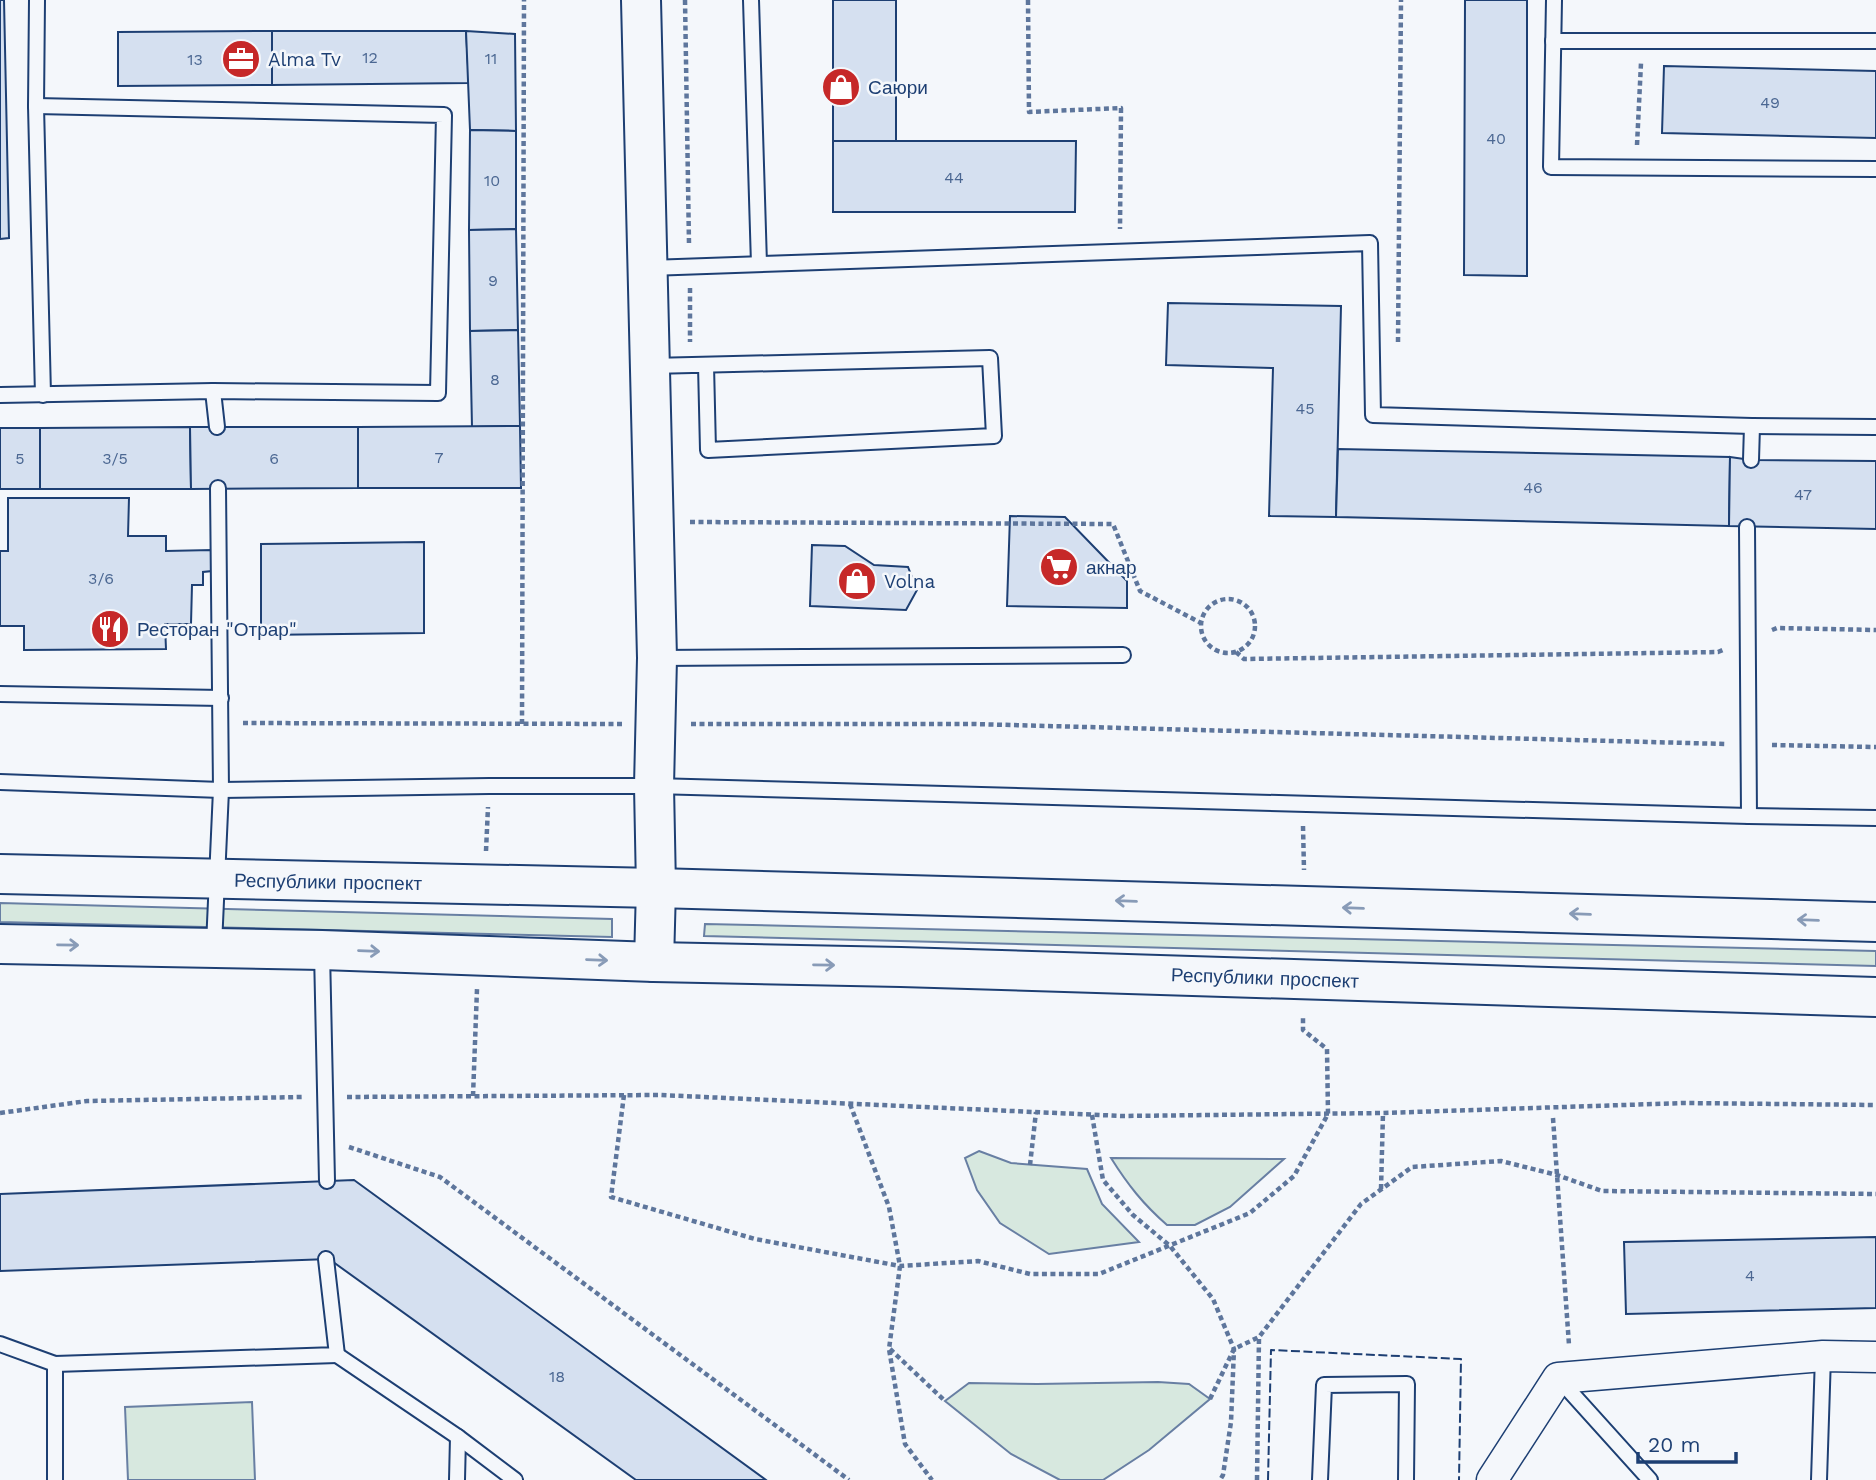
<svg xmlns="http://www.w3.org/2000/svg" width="1876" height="1480" font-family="'Work Sans',sans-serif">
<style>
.green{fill:#d7e8df;stroke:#687fa3;stroke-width:2}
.building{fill:#d5e0f0;stroke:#1d3f73;stroke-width:2}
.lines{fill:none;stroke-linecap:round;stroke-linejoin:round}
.lane-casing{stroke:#1d3f73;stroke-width:18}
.street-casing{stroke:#1d3f73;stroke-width:33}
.secondary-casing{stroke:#1d3f73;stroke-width:42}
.highway-casing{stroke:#1d3f73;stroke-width:42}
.path{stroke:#5e769c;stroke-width:4.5;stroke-dasharray:5 3.5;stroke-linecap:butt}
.lane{stroke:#f4f7fb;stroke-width:14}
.street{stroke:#f4f7fb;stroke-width:30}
.secondary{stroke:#f4f7fb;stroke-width:38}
.highway{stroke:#f4f7fb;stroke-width:38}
.fence{stroke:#1d3f73;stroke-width:2;stroke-dasharray:9 3.5;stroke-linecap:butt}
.oneway{stroke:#889bb7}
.labels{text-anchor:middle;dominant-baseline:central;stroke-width:5;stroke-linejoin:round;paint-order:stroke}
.number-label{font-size:16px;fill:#4b6792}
.poi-label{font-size:19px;fill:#1d3f73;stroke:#f4f7fb;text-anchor:start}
.street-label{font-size:19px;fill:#1d3f73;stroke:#f4f7fb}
</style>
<rect width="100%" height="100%" fill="#f4f7fb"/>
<g class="green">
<polygon points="0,903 612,919 612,937 0,922"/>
<polygon points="705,924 1876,951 1876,966 704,936"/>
<polygon points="979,1151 1011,1163 1087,1169 1102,1204 1139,1242 1049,1254 1000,1223 977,1190 965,1158"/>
<path d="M 1111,1158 L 1284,1159 L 1230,1207 L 1195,1225 L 1167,1225 C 1143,1204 1128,1185 1111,1158 Z"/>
<polygon points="1158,1382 1189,1384 1210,1399 1149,1450 1103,1480 1060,1480 1011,1454 945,1401 969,1383 1037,1384"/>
<polygon points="252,1402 255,1480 128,1480 125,1407"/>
</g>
<g class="building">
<polygon points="0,0 4,0 9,238 0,239"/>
<rect x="833" y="0" width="63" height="141"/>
<polygon points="1465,0 1527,0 1527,276 1464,275"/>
<polygon points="272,31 466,31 469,83 272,85"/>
<polygon points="272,31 272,85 118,86 118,32"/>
<polygon points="466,31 515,34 516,131 470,130"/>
<polygon points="1664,66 1876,71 1876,138 1662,133"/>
<polygon points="470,130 516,131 516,229 469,230"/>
<polygon points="833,141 1076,141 1075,212 833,212"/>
<polygon points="516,229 518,330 470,331 469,230"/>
<polygon points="1168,303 1341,306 1336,517 1269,516 1273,368 1166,365"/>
<polygon points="518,330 520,426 472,427 470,331"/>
<polygon points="520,426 521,488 358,488 358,427"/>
<polygon points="190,427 191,489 40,489 40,428"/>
<polygon points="190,427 358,427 358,488 191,489"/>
<rect x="0" y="428" width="40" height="61"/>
<polygon points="1338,449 1730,457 1729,526 1336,517"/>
<polygon points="1730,457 1751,460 1876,461 1876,529 1729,526"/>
<polygon points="8,498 129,498 128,536 166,536 166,551 212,550 212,571 203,572 203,585 192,585 191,624 165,624 166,649 24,650 24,626 0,626 0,551 8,551"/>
<polygon points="1010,516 1065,517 1127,581 1127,608 1007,606"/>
<polygon points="424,542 424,633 261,635 261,544"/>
<polygon points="812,545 845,546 874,565 908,567 917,590 906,610 810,606"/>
<polygon points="354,1180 766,1480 636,1480 329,1259 0,1271 0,1194"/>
<polygon points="1876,1237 1876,1308 1626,1314 1624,1242"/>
</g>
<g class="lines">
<defs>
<g id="lane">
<polyline points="37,0 36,106 43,395"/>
<polyline points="751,0 759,264"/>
<polyline points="1554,0 1551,167 1876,169"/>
<polyline points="1553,41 1876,41"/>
<polyline points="649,268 1370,243 1373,415 1752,426 1876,427"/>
<polyline points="651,366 990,358 994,436 708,450 706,365"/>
<polyline points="213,391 217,427"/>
<polyline points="0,395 213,391 438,393 444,115 36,106"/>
<polyline points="1751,460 1752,426"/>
<polyline points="1747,527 1749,816"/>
<polyline points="659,658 1123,655"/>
<polyline points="0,694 221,698"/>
<polyline points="0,782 221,790 489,786 654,786 1749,816 1876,818"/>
<polyline points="214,945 221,790 218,488"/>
<polyline points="322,952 327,1181"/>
<polyline points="0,1344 55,1364 337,1355 326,1259"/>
<polyline points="337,1355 458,1437 515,1480"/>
<polyline points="1558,1378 1650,1480"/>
<polyline points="55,1480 55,1364"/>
<polyline points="457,1480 458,1437"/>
<polyline points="1320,1480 1324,1385 1407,1384 1406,1480"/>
<polyline points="1819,1480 1823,1356"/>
</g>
<polyline id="street" points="1492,1480 1558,1378 1823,1356 1876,1357"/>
<polyline id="secondary" points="641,0 657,658 654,786 656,888 654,962"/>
<g id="highway">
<polyline points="0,874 656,888 1876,922"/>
<polyline points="0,944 322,950 654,962 901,967 1876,997"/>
</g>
</defs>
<use href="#lane" class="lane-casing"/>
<use href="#street" class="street-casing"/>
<use href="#secondary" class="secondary-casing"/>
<use href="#highway" class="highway-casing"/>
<g class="path">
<polyline points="685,0 689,244"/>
<polyline points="1028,0 1029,112 1121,108 1120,229"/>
<polyline points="1637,145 1641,63"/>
<polyline points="690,288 690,342"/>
<polyline points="1398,342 1401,0"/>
<polyline points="690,522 1113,524 1140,591 1201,623"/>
<circle cx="1228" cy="626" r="27"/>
<polyline points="1772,630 1777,628 1876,630"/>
<polyline points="1236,652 1244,659 1718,652 1725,649"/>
<polyline points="243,723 622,724"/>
<polyline points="522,724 524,0"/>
<polyline points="691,724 973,724 1725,744"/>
<polyline points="1772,745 1876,747"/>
<polyline points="1303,826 1304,870"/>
<polyline points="486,851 488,807"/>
<polyline points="624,1095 611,1197 755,1239 900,1266 978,1261 1030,1274 1099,1274 1250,1213 1294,1176 1328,1114 1327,1049 1303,1030 1303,1015"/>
<polyline points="473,1096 477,989"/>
<polyline points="347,1097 660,1095 1122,1116 1383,1113 1684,1103 1876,1105"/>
<polyline points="850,1104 889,1207 900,1266 889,1349 905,1444 932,1480"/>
<polyline points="0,1113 87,1101 303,1097"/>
<polyline points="1092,1115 1103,1180 1133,1215 1170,1246 1213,1299 1234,1349 1231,1422 1223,1475 1220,1480"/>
<polyline points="1553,1118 1569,1345"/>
<polyline points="349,1147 440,1177 849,1480"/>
<polyline points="1030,1165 1036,1112"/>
<polyline points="1381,1189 1383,1113"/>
<polyline points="890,1349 945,1401"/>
<polyline points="1210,1399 1234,1349 1259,1337 1361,1204 1412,1167 1501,1161 1557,1175 1602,1191 1876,1194"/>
<polyline points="1257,1480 1259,1337"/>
</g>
<use href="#lane" class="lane"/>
<use href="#street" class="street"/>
<use href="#secondary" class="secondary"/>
<use href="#highway" class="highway"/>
<polyline class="fence" points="1268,1480 1271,1350 1461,1359 1459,1480"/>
</g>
<defs><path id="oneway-shaft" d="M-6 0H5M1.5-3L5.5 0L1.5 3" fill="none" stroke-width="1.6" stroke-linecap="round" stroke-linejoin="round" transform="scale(1.75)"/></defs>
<g class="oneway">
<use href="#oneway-shaft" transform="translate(1126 901) rotate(-178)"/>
<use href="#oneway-shaft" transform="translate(1353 908) rotate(-178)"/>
<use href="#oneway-shaft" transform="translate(1580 914) rotate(-178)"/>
<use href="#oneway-shaft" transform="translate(1808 920) rotate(-178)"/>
<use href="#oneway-shaft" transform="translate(68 945) rotate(1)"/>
<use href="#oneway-shaft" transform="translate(369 951) rotate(2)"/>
<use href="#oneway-shaft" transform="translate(597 960) rotate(2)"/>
<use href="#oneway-shaft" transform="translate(824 965) rotate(1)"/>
</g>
<defs>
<symbol id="office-disc" viewBox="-11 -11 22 22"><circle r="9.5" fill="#c62828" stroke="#f4f7fb"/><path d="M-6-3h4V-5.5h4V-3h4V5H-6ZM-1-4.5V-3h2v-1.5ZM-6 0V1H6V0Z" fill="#fff"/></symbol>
<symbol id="shop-disc" viewBox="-11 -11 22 22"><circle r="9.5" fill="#c62828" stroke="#f4f7fb"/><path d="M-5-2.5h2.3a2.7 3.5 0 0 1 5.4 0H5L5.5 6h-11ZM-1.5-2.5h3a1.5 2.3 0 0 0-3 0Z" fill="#fff"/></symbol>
<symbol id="supermarket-disc" viewBox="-11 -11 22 22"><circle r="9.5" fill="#c62828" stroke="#f4f7fb"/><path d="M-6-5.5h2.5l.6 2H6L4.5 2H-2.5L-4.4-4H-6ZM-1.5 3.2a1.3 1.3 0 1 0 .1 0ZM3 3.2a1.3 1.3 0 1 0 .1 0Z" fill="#fff"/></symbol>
<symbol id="restaurant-disc" viewBox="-11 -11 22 22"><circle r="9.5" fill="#c62828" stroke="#f4f7fb"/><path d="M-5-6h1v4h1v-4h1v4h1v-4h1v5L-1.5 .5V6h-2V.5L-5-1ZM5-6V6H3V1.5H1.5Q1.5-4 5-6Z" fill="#fff"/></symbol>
</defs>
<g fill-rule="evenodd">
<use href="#office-disc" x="219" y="37" width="44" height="44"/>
<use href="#shop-disc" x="819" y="65" width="44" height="44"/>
<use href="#supermarket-disc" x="1037" y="545" width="44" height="44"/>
<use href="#shop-disc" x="835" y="559" width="44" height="44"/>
<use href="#restaurant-disc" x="88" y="607" width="44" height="44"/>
</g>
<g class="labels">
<g class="number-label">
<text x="370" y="57">12</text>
<text x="491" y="58">11</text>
<text x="195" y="59">13</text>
<text x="1770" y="102">49</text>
<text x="1496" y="138">40</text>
<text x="954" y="177">44</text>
<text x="492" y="180">10</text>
<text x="493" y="280">9</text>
<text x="495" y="379">8</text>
<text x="1305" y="408">45</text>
<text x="439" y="457">7</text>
<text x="20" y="458">5</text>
<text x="115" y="458">3/5</text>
<text x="274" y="458">6</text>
<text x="1533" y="487">46</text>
<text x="1803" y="494">47</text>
<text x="101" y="578">3/6</text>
<text x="1750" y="1275">4</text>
<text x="557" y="1376">18</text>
</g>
<g class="poi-label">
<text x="268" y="59">Alma Tv</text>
<text x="868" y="87">Саюри</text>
<text x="1086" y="567">акнар</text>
<text x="884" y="581">Volna</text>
<text x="137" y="629">Ресторан "Отрар"</text>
</g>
<g class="street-label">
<text transform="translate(328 882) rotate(1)">Республики проспект</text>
<text transform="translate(1265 978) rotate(2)">Республики проспект</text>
</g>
</g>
<path d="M1638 1452v10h98v-10" fill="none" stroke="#1d3f73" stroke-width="3.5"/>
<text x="1648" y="1452" font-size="21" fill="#1d3f73" stroke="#f4f7fb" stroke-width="5" paint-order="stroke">20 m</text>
</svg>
